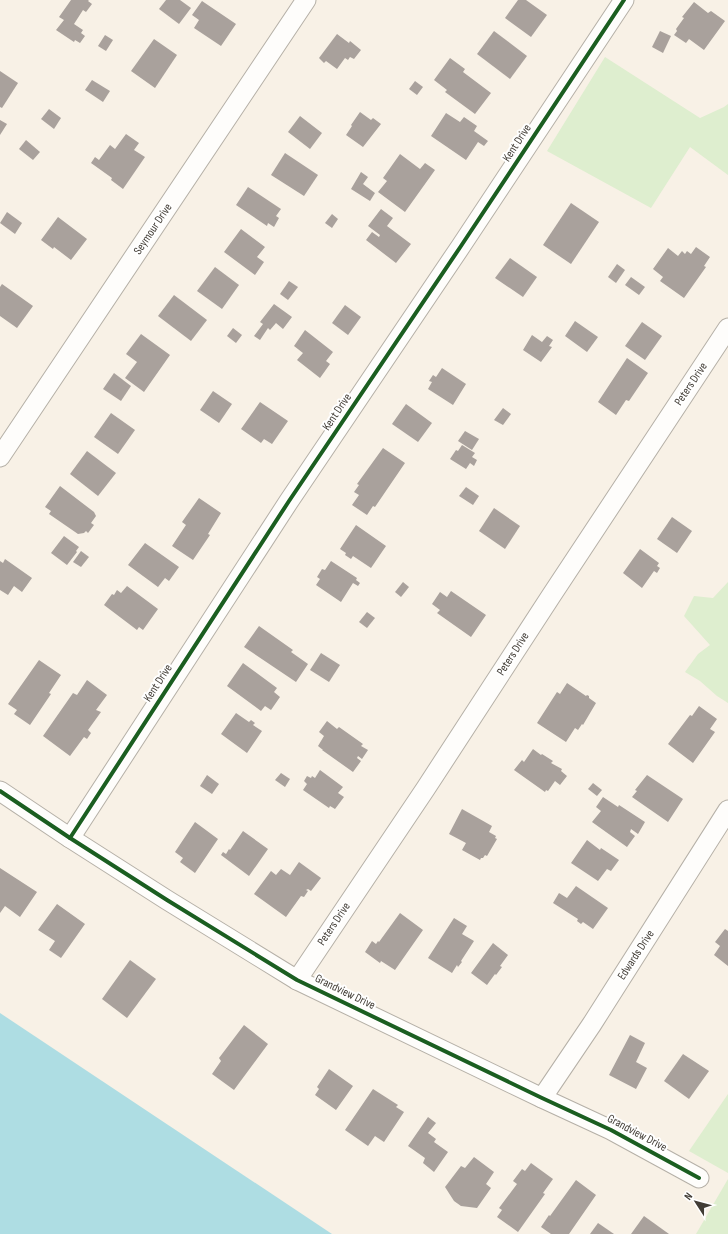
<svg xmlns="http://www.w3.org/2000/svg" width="728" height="1234" font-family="'Sofia Sans Condensed',sans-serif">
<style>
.green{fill:#deeecf}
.water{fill:#aedde3}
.building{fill:#a9a19c}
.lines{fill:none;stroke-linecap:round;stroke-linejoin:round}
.street-casing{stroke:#b5b0a7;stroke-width:21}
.street{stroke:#fefdfb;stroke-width:19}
.cycleway-casing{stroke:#fff;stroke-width:6}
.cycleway{stroke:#1b5e20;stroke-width:4}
.labels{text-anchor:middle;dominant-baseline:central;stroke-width:4;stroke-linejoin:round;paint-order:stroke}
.street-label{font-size:12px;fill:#413c35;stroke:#fff}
</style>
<rect width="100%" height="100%" fill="#f8f1e6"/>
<g class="green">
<polygon points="605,57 700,118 724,107 728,104 728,175 690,147 651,208 547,151"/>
<polygon points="728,582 728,703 717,696 700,681 685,672 698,654 710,645 684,616 694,596 713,598"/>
<polygon points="728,1094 728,1173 689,1151"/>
<polygon points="728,1179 728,1234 696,1234"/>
</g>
<polygon class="water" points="0,1013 332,1234 0,1234"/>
<g class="building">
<polygon points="71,0 89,0 88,1 92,4 86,12 83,10 74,24 83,30 81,33 85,36 80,43 75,40 74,42 56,30 64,20 59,17"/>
<polygon points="166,0 180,0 191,8 179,24 159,9"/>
<polygon points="518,0 526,0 547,15 531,37 505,18"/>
<polygon points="202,1 236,24 221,46 194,28 199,20 192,15"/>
<polygon points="694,2 708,13 711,11 725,21 704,50 689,39 686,43 674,35 677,31 676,29 684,18 682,17"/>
<polygon points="494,31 527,56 510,79 477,54"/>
<polygon points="660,31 671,36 663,53 652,47"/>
<polygon points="337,34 349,43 350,41 361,50 354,59 350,57 348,60 345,58 337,69 326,61 324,63 319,58"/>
<polygon points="105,35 113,40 106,51 98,46"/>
<polygon points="154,39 177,55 155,88 131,71"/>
<polygon points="450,58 465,69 463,72 491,93 475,114 445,92 447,90 434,80"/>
<polygon points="0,71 18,83 2,108 0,107"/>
<polygon points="92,80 110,91 103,102 85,90"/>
<polygon points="415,81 423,87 417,95 409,89"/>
<polygon points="49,109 61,118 54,129 41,119"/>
<polygon points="360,112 371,120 373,118 381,124 363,147 346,135 352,126 351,125"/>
<polygon points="446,113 460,122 464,117 477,126 474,131 488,141 484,146 478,142 466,160 431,136"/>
<polygon points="300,116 322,133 310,149 288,132"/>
<polygon points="0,120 7,124 0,135"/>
<polygon points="126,134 139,143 134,150 145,157 123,189 111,180 112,178 91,163 95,157 99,160 110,145 115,149"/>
<polygon points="26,140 40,152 33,160 19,149"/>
<polygon points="285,153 318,175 304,196 271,175"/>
<polygon points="400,154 420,169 425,163 435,170 405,212 378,192 387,181 383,178"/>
<polygon points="361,172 368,177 363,184 375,193 370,201 351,189"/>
<polygon points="248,187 281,209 276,216 279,218 274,227 268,223 267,226 236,205"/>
<polygon points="571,203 599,222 571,264 543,245"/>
<polygon points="381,209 393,218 387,226 411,244 396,263 366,240 372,232 379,237 380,235 368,226"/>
<polygon points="7,212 22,223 15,234 0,223"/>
<polygon points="332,214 338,219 332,228 325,223"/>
<polygon points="58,217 87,239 71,260 54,247 53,249 41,240"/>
<polygon points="241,229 265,247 257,257 264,262 255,275 224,252"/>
<polygon points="696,247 710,257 704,266 706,267 684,298 660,281 663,277 653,269 668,248 678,256 682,251 685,254 687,251 691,254"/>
<polygon points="510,258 537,277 523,297 495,278"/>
<polygon points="617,264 625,270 616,283 608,277"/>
<polygon points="215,267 239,285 222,309 197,291"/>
<polygon points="631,277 645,287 639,295 625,285"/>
<polygon points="289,281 298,287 288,300 280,294"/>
<polygon points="2,284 33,306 17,328 0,316 0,287"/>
<polygon points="174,295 207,320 191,341 158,316"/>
<polygon points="274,304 292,317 283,329 276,323 270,330 268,328 260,340 254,336 263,324 260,322"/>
<polygon points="345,305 361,317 348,335 332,323"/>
<polygon points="575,321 598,337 587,352 565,336"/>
<polygon points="642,322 662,336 645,360 625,346"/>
<polygon points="233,328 242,335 236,343 227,336"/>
<polygon points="305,330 333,352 326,361 330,364 320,378 297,360 303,353 294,346"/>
<polygon points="141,334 170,355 144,392 125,378 137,362 126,354"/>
<polygon points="532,335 542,342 547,336 553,340 549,346 552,347 541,362 523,350"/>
<polygon points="627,358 648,373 629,401 626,400 616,415 598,402"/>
<polygon points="442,368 466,384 453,405 428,389 432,382 429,381 433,375 436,377"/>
<polygon points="114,373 131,386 121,401 103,389"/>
<polygon points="213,391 232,404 219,423 200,410"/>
<polygon points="260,402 288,421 272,444 264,439 261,443 241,429"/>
<polygon points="406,404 432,423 418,442 392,424"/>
<polygon points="503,408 511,414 503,425 494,420"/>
<polygon points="111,413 135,430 118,454 94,437"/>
<polygon points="465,431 479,439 472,450 458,441"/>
<polygon points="462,445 475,453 472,457 477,460 474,466 470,463 466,469 450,459 456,450 458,451"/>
<polygon points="383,448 405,463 375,507 373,506 367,515 352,505 359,495 354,492 359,485 357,484"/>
<polygon points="87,451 116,473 98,496 70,474"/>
<polygon points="60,486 94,512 96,516 91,523 94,525 88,533 86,531 84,533 78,534 49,514 51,511 45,507"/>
<polygon points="466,487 479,496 473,505 459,496"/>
<polygon points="199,498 221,513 208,534 210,535 193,560 172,546 186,525 182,522"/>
<polygon points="494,508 520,526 505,549 479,531"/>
<polygon points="672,517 692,531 677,553 657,539"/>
<polygon points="356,525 386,546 371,568 353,556 351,559 345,555 346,553 340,549"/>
<polygon points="64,536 79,547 76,551 77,552 67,565 51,553"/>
<polygon points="145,543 179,567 169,581 165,578 158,587 128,565"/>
<polygon points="640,549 659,563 657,566 660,568 657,573 654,571 642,588 623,573"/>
<polygon points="81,551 89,557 81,567 73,562"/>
<polygon points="5,559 32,578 22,592 14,586 8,595 0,590 0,561 3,563"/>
<polygon points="331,561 357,578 356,580 360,583 358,586 353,583 341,602 316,585 320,579 317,577 322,569 325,570"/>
<polygon points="403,582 409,587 401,597 395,592"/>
<polygon points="127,586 158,609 143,630 139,627 137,630 104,605 112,594 114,595 117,590 121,593"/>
<polygon points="451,591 486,615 471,637 437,613 440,610 432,604 440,592 447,597"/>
<polygon points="367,612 375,618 367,628 359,622"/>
<polygon points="259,626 293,650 291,652 308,664 296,682 244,647"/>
<polygon points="321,653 340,665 329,682 310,670"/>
<polygon points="39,660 61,675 49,693 51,694 30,725 14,714 17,710 8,704"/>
<polygon points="243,663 277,688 274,692 280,697 271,710 265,706 261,711 227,686"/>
<polygon points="87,680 107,695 96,710 101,712 88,730 91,733 87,739 84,737 70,756 43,736 73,693 77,695"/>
<polygon points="567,683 586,696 587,695 589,696 589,698 596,703 583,725 582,724 578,730 575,728 566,742 537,723 557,692 560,694"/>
<polygon points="699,706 717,719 710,729 715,732 693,763 668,744 690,715 692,716"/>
<polygon points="236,713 249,722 251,720 255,723 253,725 262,731 247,753 221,734"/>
<polygon points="327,721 337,729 339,727 363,744 361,746 368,750 362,759 358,756 357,758 361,761 353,772 322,750 323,750 318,746 324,736 319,732"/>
<polygon points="533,749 541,755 542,754 553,761 551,763 562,769 561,771 567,776 560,785 555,781 548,791 546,790 545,792 514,770 522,760 524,762"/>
<polygon points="320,770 343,787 338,793 344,797 335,809 330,806 329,808 303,790 307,784 304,781 307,776 311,778 312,776 315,778"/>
<polygon points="281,773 290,779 285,787 275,780"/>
<polygon points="207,775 219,784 212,794 200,786"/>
<polygon points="647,775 683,799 668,822 632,797 637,791 635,790"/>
<polygon points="593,783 602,790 597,796 588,789"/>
<polygon points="603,797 618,807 619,805 645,822 638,834 631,829 630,832 635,836 627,847 592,822 601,811 596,807"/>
<polygon points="462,809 492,826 489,832 496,836 495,838 497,839 487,856 485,855 483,858 481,858 480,860 462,850 466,843 449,834"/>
<polygon points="195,822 218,839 195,873 180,862 183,858 175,852"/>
<polygon points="243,831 268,849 249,876 221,855 223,852 226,854 229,849 230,850"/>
<polygon points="587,840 600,850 601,848 619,860 611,871 607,869 598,881 571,863"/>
<polygon points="299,862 321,878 311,891 308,889 306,890 308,891 304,897 301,896 286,917 254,894 271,871 276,875 281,869 290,875"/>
<polygon points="0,868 37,892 20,917 5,906 0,913"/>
<polygon points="576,886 608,908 593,929 583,922 581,924 577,921 578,919 553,903 559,893 567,898"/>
<polygon points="57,904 85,924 61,958 49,950 55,941 38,930"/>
<polygon points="400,913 423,930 395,970 381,961 380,963 365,952 372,941 376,944 378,941 379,942"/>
<polygon points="454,918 467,926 462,934 474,941 461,961 462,962 458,967 457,965 452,973 428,958"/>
<polygon points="725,929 728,931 728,966 714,955 720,946 715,942"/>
<polygon points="493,943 508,955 500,966 502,967 496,975 495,974 487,985 471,973"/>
<polygon points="130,960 156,979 127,1018 102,999"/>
<polygon points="244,1025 268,1044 234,1090 212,1074 221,1061 219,1058"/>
<polygon points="630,1035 645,1043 636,1062 647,1068 636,1089 609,1075"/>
<polygon points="683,1054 709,1071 689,1099 664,1081"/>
<polygon points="329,1069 353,1086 336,1110 315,1095 319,1089 317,1087"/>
<polygon points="373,1089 398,1105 396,1107 404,1112 384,1142 375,1136 368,1146 345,1130"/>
<polygon points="428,1117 436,1123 428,1133 436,1139 434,1142 448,1152 434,1172 423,1163 425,1158 408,1146"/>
<polygon points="474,1157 494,1172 486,1184 491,1188 477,1208 461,1206 454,1201 445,1187 461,1166 465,1168"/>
<polygon points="531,1163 553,1179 543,1193 545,1194 518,1232 497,1217 502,1210 499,1208 517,1184 513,1181 522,1169 525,1171"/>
<polygon points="576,1180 596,1195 569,1234 551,1234 541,1227 549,1215 550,1216"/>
<polygon points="644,1216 669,1234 631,1234"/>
<polygon points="598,1223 614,1234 590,1234"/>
</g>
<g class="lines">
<defs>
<g id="street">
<polyline points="0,457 306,0"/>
<polyline points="0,791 70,838 167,900 297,980 542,1098 611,1130 699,1178"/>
<polyline points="70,838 289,501 461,246 624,0"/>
<polyline points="297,980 426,788 551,596 728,328"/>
<polyline points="542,1098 592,1024 728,810"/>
</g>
</defs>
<use href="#street" class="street-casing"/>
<use href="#street" class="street"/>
<defs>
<g id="cycleway">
<polyline points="0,791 70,838 167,900 297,980 542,1098 611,1130 699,1178"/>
<polyline points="70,838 289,501 461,246 624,0"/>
</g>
</defs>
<use href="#cycleway" class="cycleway-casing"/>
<use href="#cycleway" class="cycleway"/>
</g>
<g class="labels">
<g class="street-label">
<text transform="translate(517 143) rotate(-57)">Kent Drive</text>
<text transform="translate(153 229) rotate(-56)">Seymour Drive</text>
<text transform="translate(691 384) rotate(-56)">Peters Drive</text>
<text transform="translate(337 412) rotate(-56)">Kent Drive</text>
<text transform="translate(513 654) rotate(-57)">Peters Drive</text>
<text transform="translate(158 683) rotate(-57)">Kent Drive</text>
<text transform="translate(334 924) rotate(-56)">Peters Drive</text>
<text transform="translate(636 955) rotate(-57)">Edwards Drive</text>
<text transform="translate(345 992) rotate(26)">Grandview Drive</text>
<text transform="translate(637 1133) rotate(28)">Grandview Drive</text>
</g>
</g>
<g transform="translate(696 1202) rotate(306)" stroke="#ffffff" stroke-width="3" paint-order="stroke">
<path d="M0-3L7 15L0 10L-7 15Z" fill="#413c35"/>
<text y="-6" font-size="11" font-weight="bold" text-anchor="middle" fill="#413c35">N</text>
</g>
</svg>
